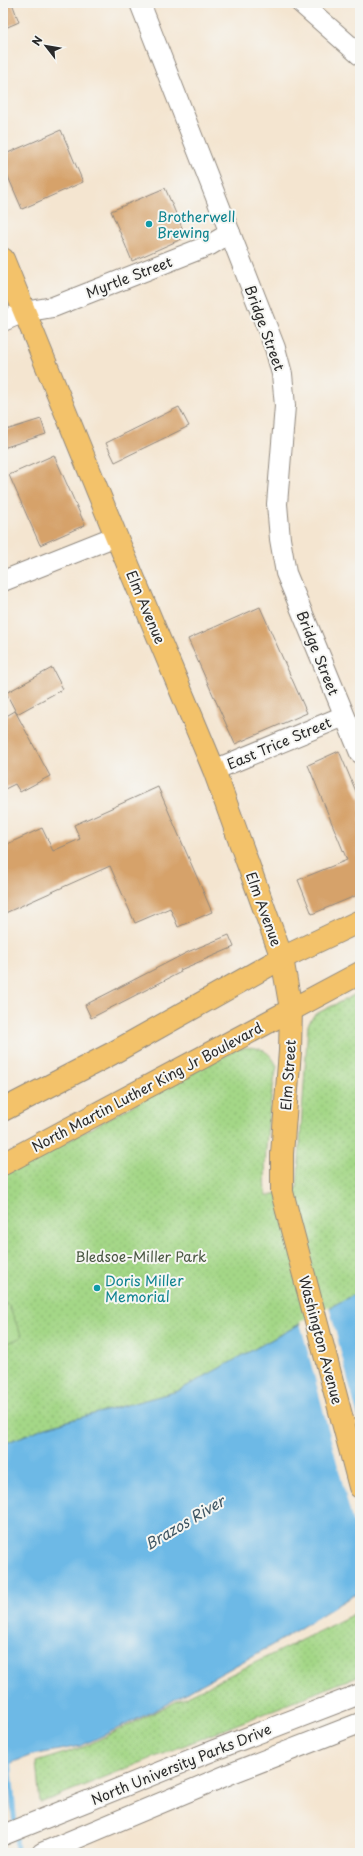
<svg xmlns="http://www.w3.org/2000/svg" width="363" height="1856" font-family="'Playpen Sans',sans-serif">
<style>
.park{fill:url(#park-dots);stroke:#688159}
.pitch{fill:#a4d787;stroke:#688159}
.water{fill:#6db9e6;stroke:#4c7288}
.pier{fill:#f4e5d0}
.lines{fill:none;stroke-linecap:round;stroke-linejoin:round}
.stream{stroke:#6db9e6;stroke-width:5}
.building{fill:#d6a26b}
.minor-casing{stroke:#90887e;stroke-width:22}
.major-casing{stroke:#90887e;stroke-width:24}
.minor{stroke:#fff;stroke-width:20}
.major{stroke:#f3c26a;stroke-width:22}
.culture-dot{fill:#0f9aa8;stroke:#f6f6f2;stroke-width:1.5}
.labels{text-anchor:middle;dominant-baseline:central;stroke-width:4;stroke-linejoin:round;paint-order:stroke}
.culture-label{font-size:14px;fill:#0d838f;stroke:#f6f6f2;text-anchor:start}
.street-label{font-size:14px;fill:#2b2b2b;stroke:#f6f6f2}
.park-label{font-size:14px;fill:#495642;stroke:#f6f6f2}
.water-label{font-size:15px;font-style:italic;fill:#3f5663;stroke:#f6f6f2}
</style>
<defs>
<pattern id="park-dots" width="8" height="8" patternUnits="userSpaceOnUse"><rect width="8" height="8" fill="#a4d787"/><path d="M2 2h.1M6 6h.1" fill="none" stroke="#8db975" stroke-width="1.8" stroke-linecap="round"/></pattern>
</defs>
<rect width="100%" height="100%" fill="#f6f6f2"/>
<filter id="ink" filterUnits="userSpaceOnUse"><feTurbulence type="fractalNoise" baseFrequency=".025" numOctaves="2"/><feDisplacementMap in="SourceGraphic" scale="8" xChannelSelector="R" yChannelSelector="G"/><feConvolveMatrix kernelMatrix="1 2 1 2 8 2 1 2 1" color-interpolation-filters="sRGB"/></filter>
<filter id="wash" filterUnits="userSpaceOnUse"><feTurbulence type="fractalNoise" baseFrequency=".012" numOctaves="4" result="noise"/><feDisplacementMap in="SourceGraphic" scale="16" xChannelSelector="R" yChannelSelector="G"/><feGaussianBlur stdDeviation="0.9" result="paint"/><feColorMatrix in="noise" values="0 0 0 0 0 0 0 0 0 0 0 0 0 0 0 0 0 1.4 0 .05"/><feComposite in="paint" operator="in"/></filter>
<g filter="url(#wash)">
<rect width="100%" height="100%" fill="#f4e5d0"/>
<g class="park">
<path d="M 360,992 L 360,1291 L 178,1391 L 46,1427 L 3,1444 L 3,1176 L 237,1049 C 256,1045 268,1048 277,1066 C 269,1105 263,1155 266,1196 L 297,1188 L 308,1025 L 314,1015 Z"/>
<polygon points="360,1611 360,1675 40,1803 36,1762 84,1747"/>
</g>
<polygon class="pitch" points="8,1304 22,1337 3,1345 3,1306"/>
<polygon class="water" points="360,1291 360,1593 352,1596 274,1644 156,1710 81,1746 32,1755 3,1766 3,1444 46,1427 178,1391"/>
<polygon class="pier" points="329,1306 360,1426 360,1550 300,1322"/>
<g class="lines">
<g class="stream">
<polyline points="9,1758 15,1826"/>
<polyline points="16,1834 17,1853"/>
</g>
</g>
<g id="blocks">
<g class="building">
<polygon points="3,3 12,3 19,22 3,29"/>
<polygon points="61,130 83,182 22,209 3,165 3,155"/>
<polygon points="165,188 186,237 132,261 111,211"/>
<polygon points="179,407 189,426 115,462 106,443"/>
<polygon points="41,419 46,434 3,448 3,431"/>
<polygon points="54,455 85,525 40,545 9,475"/>
<polygon points="260,607 307,713 235,744 188,639"/>
<polygon points="52,668 63,689 17,714 6,693"/>
<polygon points="15,711 50,776 20,792 15,784 3,790 3,718"/>
<polygon points="339,751 360,801 360,894 312,914 298,880 347,860 308,765"/>
<polygon points="158,787 212,912 178,927 170,908 135,923 110,866 3,914 3,846 42,828 53,851 80,839 74,825"/>
<polygon points="229,935 234,947 180,970 181,972 91,1018 85,1005 190,951"/>
</g>
</g>
</g>
<g filter="url(#ink)">
<use href="#blocks" fill-opacity="0" stroke="#90887e" stroke-width="1"/>
<g class="lines">
<defs>
<g id="minor">
<polyline points="140,3 275,348 282,374 285,406 277,504 280,539 286,573 360,753"/>
<polyline points="301,3 360,55"/>
<polyline points="3,321 24,312 53,307 210,245 230,233"/>
<polyline points="3,581 116,536"/>
<polyline points="214,770 344,716"/>
<polyline points="3,1835 212,1751 360,1694"/>
<polyline points="42,1853 232,1773 360,1723"/>
</g>
<g id="major">
<polyline points="3,259 116,536 214,770 282,958 291,1009 290,1051 282,1154 282,1192 360,1487"/>
<polyline points="3,1110 111,1054 282,958 360,921"/>
<polyline points="3,1164 360,973"/>
</g>
</defs>
<use href="#minor" class="minor-casing"/>
<use href="#major" class="major-casing"/>
<use href="#minor" class="minor"/>
<use href="#major" class="major"/>
</g>
</g>
<g class="culture-dot">
<circle cx="149" cy="224" r="4"/>
<circle cx="97" cy="1288" r="4"/>
</g>
<g class="labels">
<g class="culture-label">
<text x="157" y="216">Brotherwell<tspan x="157" dy="16">Brewing</tspan></text>
<text x="105" y="1280">Doris Miller<tspan x="105" dy="16">Memorial</tspan></text>
</g>
<g class="street-label">
<text transform="translate(129 277) rotate(-21)">Myrtle Street</text>
<text transform="translate(265 328) rotate(70)">Bridge Street</text>
<text transform="translate(146 607) rotate(67)">Elm Avenue</text>
<text transform="translate(318 653) rotate(68)">Bridge Street</text>
<text transform="translate(279 743) rotate(-23)">East Trice Street</text>
<text transform="translate(264 909) rotate(70)">Elm Avenue</text>
<text transform="translate(288 1075) rotate(-86)">Elm Street</text>
<text transform="translate(147 1087) rotate(-28)">North Martin Luther King Jr Boulevard</text>
<text transform="translate(321 1340) rotate(75)">Washington Avenue</text>
<text transform="translate(181 1764) rotate(-22)">North University Parks Drive</text>
</g>
<g class="park-label">
<text x="141" y="1256">Bledsoe-Miller Park</text>
</g>
<g class="water-label">
<text transform="translate(184 1522) rotate(-31)">Brazos River</text>
</g>
</g>
<rect width="363" height="1856" fill="none" stroke="#f6f6f2" stroke-width="16"/>
<g transform="translate(46 46) rotate(301)" stroke="#f6f6f2" stroke-width="3" paint-order="stroke">
<path d="M0-3L7 15L0 10L-7 15Z" fill="#2b2b2b"/>
<text y="-6" font-size="11" font-weight="bold" text-anchor="middle" fill="#2b2b2b">N</text>
</g>
</svg>
